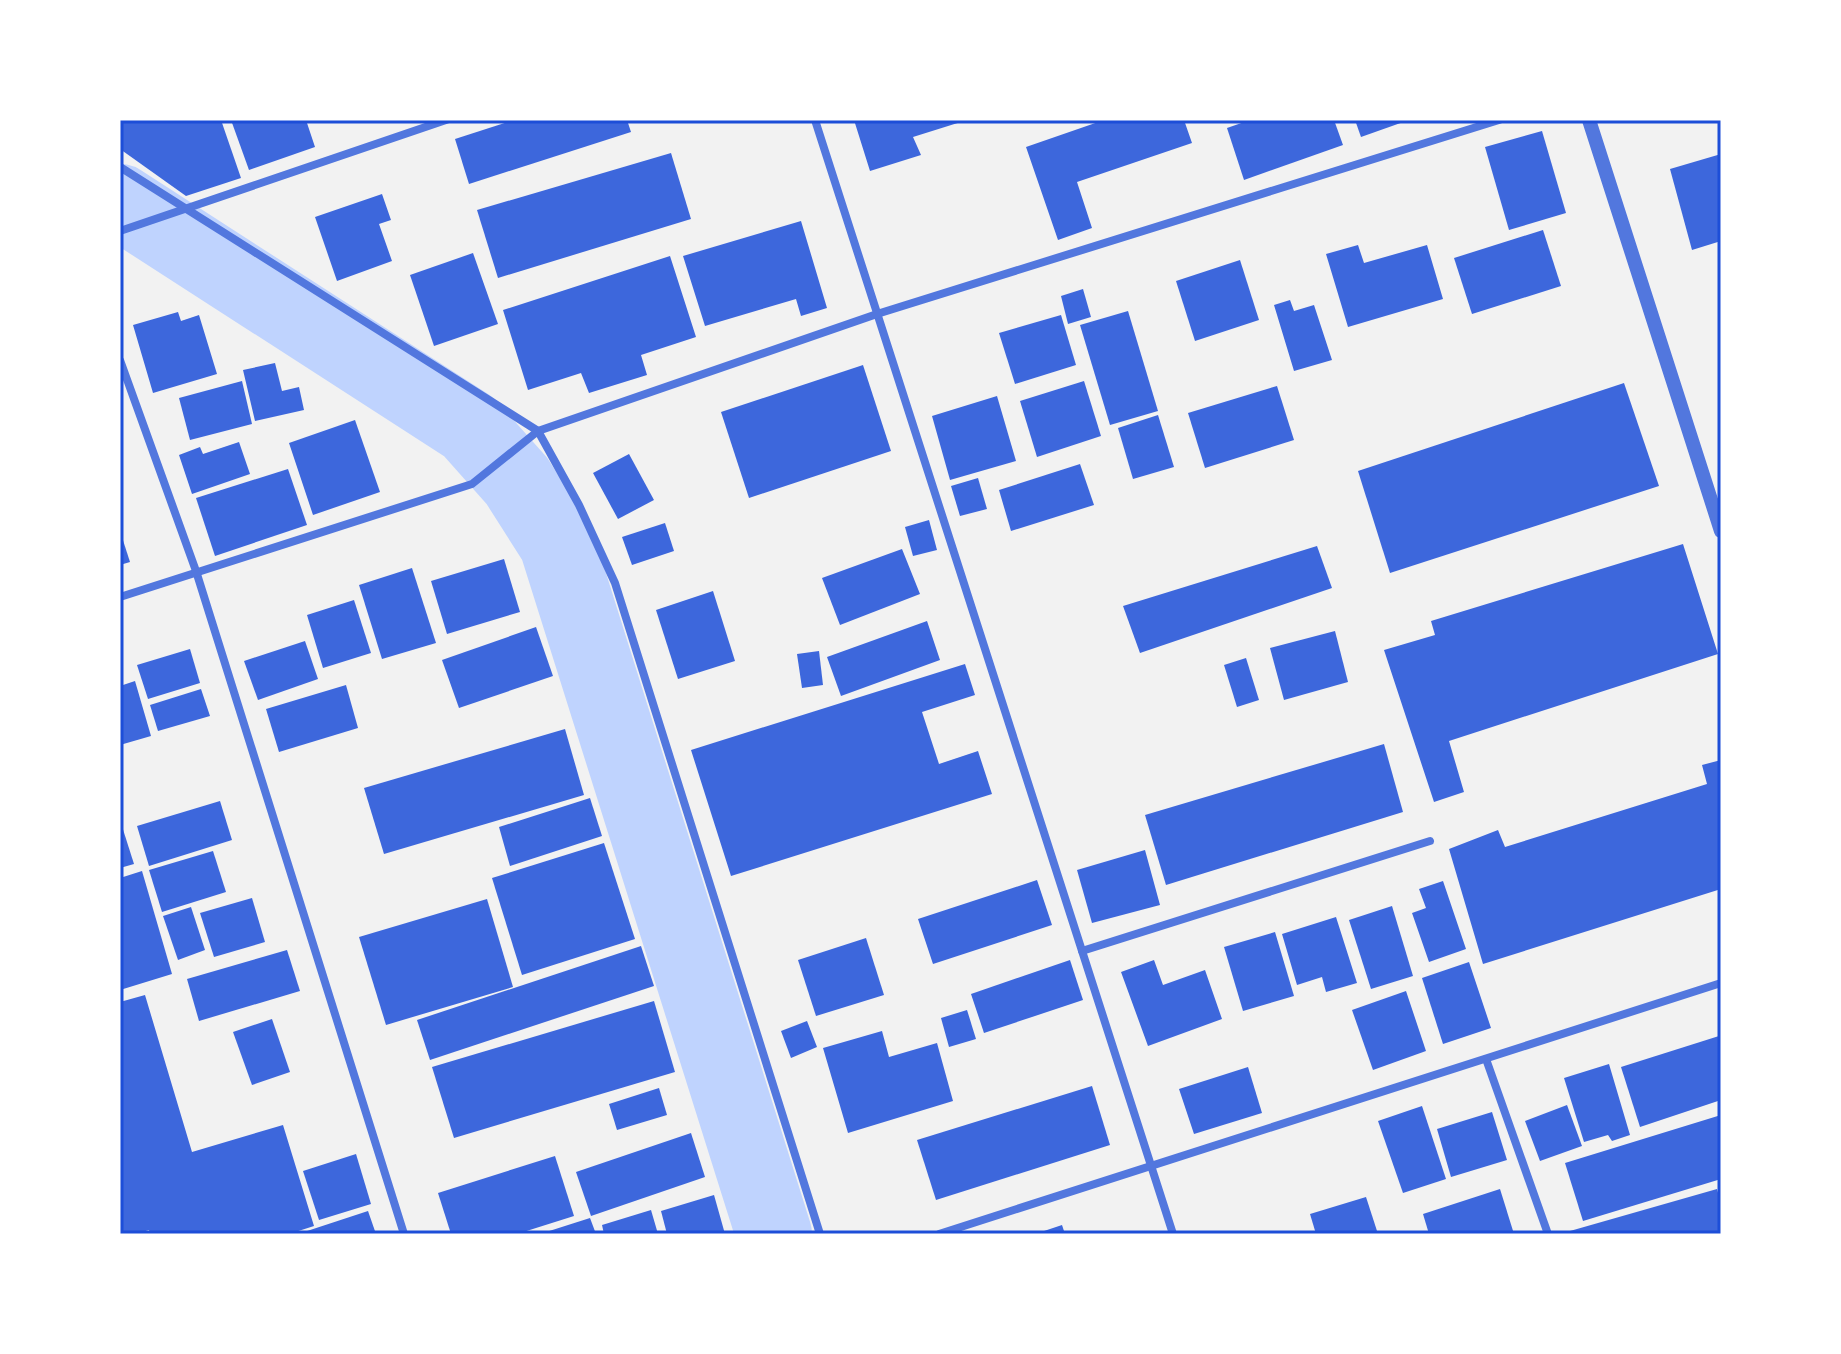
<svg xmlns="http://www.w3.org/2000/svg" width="1841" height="1354" font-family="'Noto Sans',sans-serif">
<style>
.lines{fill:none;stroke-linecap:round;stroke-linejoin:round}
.river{stroke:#bfd3fe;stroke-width:76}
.building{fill:#3d67dc}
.minor{stroke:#5277de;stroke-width:8}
.tertiary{stroke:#5277de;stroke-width:14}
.neatline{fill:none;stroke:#1d4ed8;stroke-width:3}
</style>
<rect width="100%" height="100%" fill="#f2f2f2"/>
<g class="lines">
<polyline class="river" points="120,202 469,427 517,481 557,544 774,1234"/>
</g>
<g class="building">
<polygon points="120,120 221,120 241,178 186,196 120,149"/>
<polygon points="231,120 306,120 315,147 249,170"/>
<polygon points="514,120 627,120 631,132 469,184 455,139"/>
<polygon points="854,120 964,120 964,121 913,137 921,155 870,171"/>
<polygon points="1104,120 1184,120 1192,143 1077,182 1092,228 1058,240 1026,147"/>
<polygon points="1250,120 1334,120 1343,145 1244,180 1227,128"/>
<polygon points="1355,120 1409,120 1361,137"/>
<polygon points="1542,131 1566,213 1509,230 1485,147"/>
<polygon points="671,153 691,219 498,278 477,210"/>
<polygon points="1721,154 1721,241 1692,250 1670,169"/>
<polygon points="382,194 391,220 379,224 392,261 337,281 315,217"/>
<polygon points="801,221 827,308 801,316 796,299 705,326 683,256"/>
<polygon points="1543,230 1561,286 1472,314 1454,258"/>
<polygon points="1358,245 1364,263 1427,245 1443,299 1348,327 1326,254"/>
<polygon points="473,253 498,324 434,346 410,275"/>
<polygon points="670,256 696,337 641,355 647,375 589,393 581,373 528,390 503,310"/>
<polygon points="1240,260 1259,320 1195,341 1176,281"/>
<polygon points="1083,289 1091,317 1068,324 1061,296"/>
<polygon points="1290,300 1294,311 1314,305 1332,360 1294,371 1274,305"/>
<polygon points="1128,311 1158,411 1110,425 1080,325"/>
<polygon points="178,312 181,321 199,315 217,374 153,393 133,325"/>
<polygon points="1061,315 1076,365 1015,384 999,333"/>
<polygon points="275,363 282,391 299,387 304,410 255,421 243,370"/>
<polygon points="863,365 891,451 749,498 721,412"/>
<polygon points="242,381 252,424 190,440 179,398"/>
<polygon points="1084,381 1101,436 1037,457 1020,401"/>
<polygon points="1624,383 1659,486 1390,573 1358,471"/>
<polygon points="1277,386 1294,440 1205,468 1188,413"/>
<polygon points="997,396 1016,461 950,480 932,416"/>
<polygon points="1158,415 1174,467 1133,479 1118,428"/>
<polygon points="355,420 380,492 313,515 289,443"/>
<polygon points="239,442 250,474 192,494 179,455 200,447 203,454"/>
<polygon points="629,454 654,500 618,519 593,473"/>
<polygon points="1080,464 1094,505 1011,531 999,490"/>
<polygon points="288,469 307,525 215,556 196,498"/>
<polygon points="978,478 987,509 960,516 951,486"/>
<polygon points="929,520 937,550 913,556 905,527"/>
<polygon points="665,523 674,551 632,565 622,537"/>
<polygon points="120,531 130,562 120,565"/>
<polygon points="1683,544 1718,654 1449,741 1464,792 1434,802 1384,650 1435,635 1431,621"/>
<polygon points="1317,546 1332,588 1140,653 1123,606"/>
<polygon points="902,549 920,594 840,625 822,578"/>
<polygon points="504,559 520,612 447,634 431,581"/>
<polygon points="412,568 436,643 382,659 359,585"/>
<polygon points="713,591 735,661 678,679 656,610"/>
<polygon points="354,600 371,653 323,668 307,615"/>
<polygon points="927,621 940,660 841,696 827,657"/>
<polygon points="536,627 553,676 459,708 442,660"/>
<polygon points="1335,631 1348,682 1284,700 1270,648"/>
<polygon points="305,641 318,679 258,700 244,661"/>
<polygon points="190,649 200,683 148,699 137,665"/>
<polygon points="819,651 823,685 802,688 797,654"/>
<polygon points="1246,658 1259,700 1237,707 1224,665"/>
<polygon points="965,664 975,695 922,712 939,764 978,751 992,794 731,876 691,750"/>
<polygon points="135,681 151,736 120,745 120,686"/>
<polygon points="346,685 358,728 279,752 266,709"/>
<polygon points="201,689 210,716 158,731 150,705"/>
<polygon points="565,729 584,795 384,854 364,788"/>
<polygon points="1384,744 1403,812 1166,885 1145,815"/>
<polygon points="1721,760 1721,889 1483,964 1449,849 1498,830 1505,847 1707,784 1702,765"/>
<polygon points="590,798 602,836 510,866 499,827"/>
<polygon points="220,801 232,840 149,866 137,826"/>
<polygon points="120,820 134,864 120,868"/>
<polygon points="604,843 635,939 522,975 492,878"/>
<polygon points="1145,850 1160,905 1092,923 1077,870"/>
<polygon points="213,851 226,892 162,912 149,870"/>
<polygon points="142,871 172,974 120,990 120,878"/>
<polygon points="1037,880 1052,925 933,964 918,919"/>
<polygon points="1443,881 1466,949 1429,962 1412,913 1426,908 1419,889"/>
<polygon points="252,898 265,942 214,957 200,913"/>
<polygon points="487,899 513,987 386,1025 359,937"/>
<polygon points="1392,906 1413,976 1371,989 1349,920"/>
<polygon points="191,907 205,950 178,960 163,916"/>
<polygon points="1336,917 1357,983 1326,992 1322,977 1297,985 1282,934"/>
<polygon points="1275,932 1294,996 1243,1011 1224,947"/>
<polygon points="866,938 884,995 816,1016 798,960"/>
<polygon points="641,946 654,986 430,1060 417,1020"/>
<polygon points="287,950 300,991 199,1021 187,979"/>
<polygon points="1070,960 1083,1000 984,1033 971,994"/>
<polygon points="1154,960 1163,985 1205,970 1222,1019 1148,1046 1121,972"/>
<polygon points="1469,962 1491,1028 1443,1044 1422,978"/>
<polygon points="1406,991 1426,1051 1373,1070 1352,1010"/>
<polygon points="145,995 192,1152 283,1125 314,1226 289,1234 150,1234 149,1230 136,1234 120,1234 120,1002"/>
<polygon points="654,1001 675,1072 454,1138 432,1067"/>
<polygon points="967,1010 976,1039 949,1047 941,1018"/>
<polygon points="272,1019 290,1072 252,1085 233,1032"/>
<polygon points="807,1021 817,1047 791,1058 781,1031"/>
<polygon points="882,1031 889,1057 937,1043 953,1101 848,1133 823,1048"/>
<polygon points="1719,1036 1721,1100 1640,1127 1621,1067"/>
<polygon points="1609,1064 1630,1135 1612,1141 1608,1135 1584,1142 1564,1078"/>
<polygon points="1248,1067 1262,1113 1194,1134 1179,1089"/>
<polygon points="1092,1086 1110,1145 936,1200 917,1140"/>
<polygon points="659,1088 667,1115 617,1130 609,1104"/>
<polygon points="1567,1105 1582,1146 1540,1161 1525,1121"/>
<polygon points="1422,1106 1446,1179 1403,1193 1378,1121"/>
<polygon points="1492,1112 1507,1160 1451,1177 1437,1129"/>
<polygon points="1721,1115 1721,1179 1583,1221 1565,1163"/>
<polygon points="691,1133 705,1177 591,1216 576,1172"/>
<polygon points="356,1154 371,1204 319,1220 303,1171"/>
<polygon points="555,1156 574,1216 517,1234 451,1234 438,1193"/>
<polygon points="1500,1189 1514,1234 1429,1234 1423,1214"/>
<polygon points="1717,1189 1721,1204 1721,1234 1571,1234 1570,1231"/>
<polygon points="714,1195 725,1234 667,1234 661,1211"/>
<polygon points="1366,1197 1378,1234 1316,1234 1310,1214"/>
<polygon points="651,1210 658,1234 604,1234 602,1225"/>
<polygon points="368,1211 376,1234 301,1234 301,1233"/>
<polygon points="590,1218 596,1234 543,1234 543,1233"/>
<polygon points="1062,1225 1065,1234 1038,1234 1038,1233"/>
</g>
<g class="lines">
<g class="minor">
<polyline points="815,120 1173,1234"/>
<polyline points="120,167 538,431 579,505 615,583 820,1234"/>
<polyline points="120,231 446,120"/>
<polyline points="120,360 196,571 404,1234"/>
<polyline points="120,597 472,484 538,431 877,314 1499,120"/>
<polyline points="1082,951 1430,841"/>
<polyline points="1486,1059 1548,1234"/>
<polyline points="939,1234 1721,983"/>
</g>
<polyline class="tertiary" points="1589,120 1721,531"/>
</g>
<rect width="1841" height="1354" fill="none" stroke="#ffffff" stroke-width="244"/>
<rect x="122" y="122" width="1597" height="1110" class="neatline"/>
</svg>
